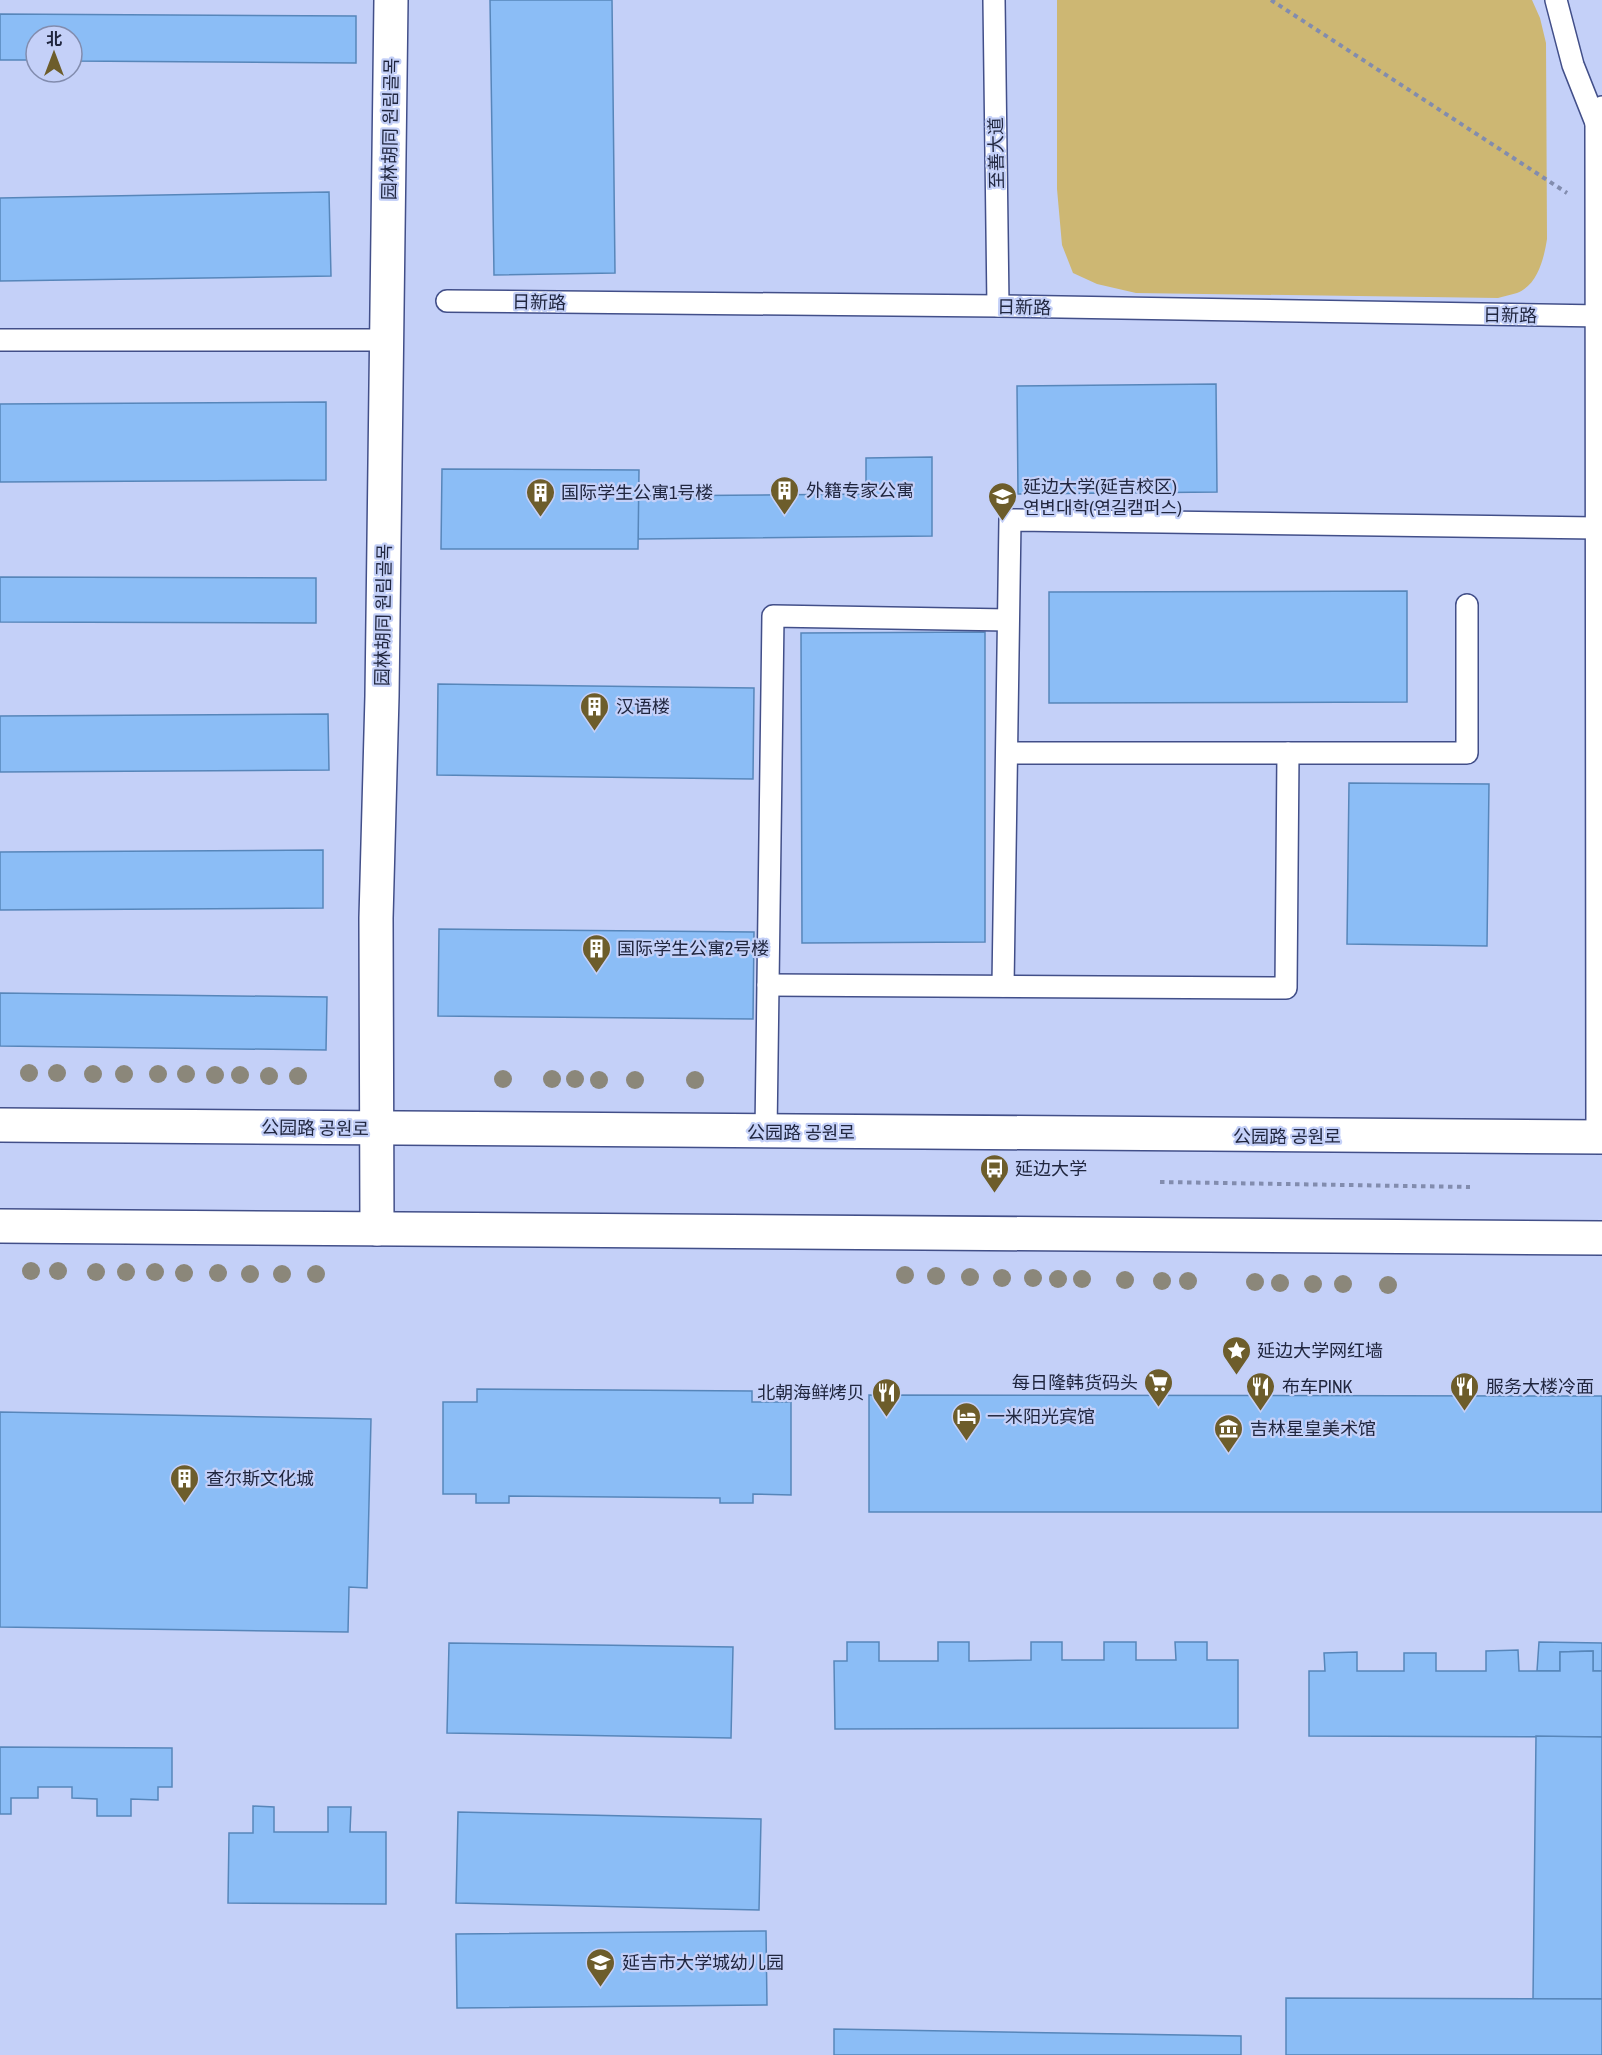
<svg xmlns="http://www.w3.org/2000/svg" width="1602" height="2055" font-family="'Archivo Narrow','Noto Sans SC','Noto Sans KR',sans-serif">
<style>
.green{fill:#cdb773}
.building{fill:#8bbdf6;stroke:#5786ba;stroke-width:1.5}
.lines{fill:none;stroke-linecap:round;stroke-linejoin:round}
.service-casing{stroke:#424f89;stroke-width:24}
.minor-casing{stroke:#424f89;stroke-width:36}
.primary-casing{stroke:#424f89;stroke-width:36}
.path{stroke:#828cae;stroke-width:4;stroke-dasharray:4.5 4.5;stroke-linecap:butt}
.service{stroke:#fff;stroke-width:21}
.minor{stroke:#fff;stroke-width:33}
.primary{stroke:#fff;stroke-width:33}
.tree{fill:#8b877a}
.labels{text-anchor:middle;dominant-baseline:central;stroke-width:4.5;stroke-linejoin:round;paint-order:stroke}
.street-label{font-size:18px;fill:#20263f;stroke:#c4d0f8}
.poi-label{font-size:18px;fill:#20263f;stroke:#c4d0f8;text-anchor:start}
</style>
<rect width="100%" height="100%" fill="#c4d0f8"/>
<path class="green" d="M 1057,0 L 1532,0 L 1540,18 L 1546,43 L 1547,239 C 1544,258 1538,285 1517,293 C 1511,295 1504,296 1498,298 L 1136,293 L 1097,284 L 1073,273 L 1062,245 L 1057,189 Z"/>
<g class="building">
<polygon points="490,0 612,0 615,273 494,275"/>
<polygon points="0,14 356,16 356,63 72,61 72,36 36,36 36,60 0,60"/>
<polygon points="329,192 331,276 0,281 0,198"/>
<polygon points="1216,384 1217,492 1018,494 1017,386"/>
<polygon points="326,402 326,480 0,482 0,404"/>
<polygon points="932,457 932,536 638,539 638,496 866,494 866,458"/>
<polygon points="442,469 639,470 638,549 441,549"/>
<polygon points="0,577 316,578 316,623 0,622"/>
<polygon points="1407,591 1407,702 1049,703 1049,592"/>
<polygon points="985,632 985,942 802,943 801,633"/>
<polygon points="438,684 754,688 753,779 437,775"/>
<polygon points="328,714 329,770 0,772 0,716"/>
<polygon points="1349,783 1489,784 1487,946 1347,944"/>
<polygon points="323,850 323,908 0,910 0,852"/>
<polygon points="439,929 754,932 753,1019 438,1016"/>
<polygon points="0,993 327,997 326,1050 0,1046"/>
<polygon points="477,1389 752,1391 752,1402 791,1402 791,1495 753,1494 753,1503 720,1503 720,1498 509,1496 509,1503 476,1503 476,1494 443,1494 443,1402 477,1402"/>
<polygon points="869,1395 1602,1396 1602,1512 869,1512"/>
<polygon points="0,1412 371,1419 367,1588 349,1587 348,1632 0,1627"/>
<polygon points="847,1642 879,1642 879,1661 938,1661 938,1642 969,1642 969,1661 1031,1660 1031,1642 1062,1642 1062,1660 1104,1660 1104,1642 1136,1642 1136,1660 1176,1660 1175,1642 1207,1642 1207,1660 1238,1660 1238,1728 835,1729 834,1661 847,1661"/>
<polygon points="1539,1642 1602,1643 1602,1671 1593,1671 1593,1651 1560,1652 1560,1671 1537,1671"/>
<polygon points="449,1643 733,1647 731,1738 447,1733"/>
<polygon points="1518,1650 1519,1671 1560,1671 1560,1652 1593,1651 1593,1671 1602,1671 1602,1737 1309,1736 1309,1671 1325,1671 1324,1653 1357,1652 1357,1671 1404,1671 1404,1653 1436,1653 1436,1671 1486,1671 1486,1651"/>
<polygon points="1536,1736 1602,1737 1602,1999 1533,1999"/>
<polygon points="0,1747 172,1748 172,1787 158,1787 158,1800 131,1799 131,1816 97,1816 97,1799 72,1798 72,1787 38,1787 38,1798 11,1798 11,1814 0,1814"/>
<polygon points="253,1806 274,1807 274,1832 328,1832 328,1807 351,1807 350,1832 386,1832 386,1904 228,1903 229,1833 253,1833"/>
<polygon points="458,1812 761,1819 759,1910 456,1903"/>
<polygon points="766,1931 767,2005 457,2008 456,1934"/>
<polygon points="1286,1998 1602,1999 1602,2055 1286,2055"/>
<polygon points="834,2029 1241,2036 1241,2055 834,2055"/>
</g>
<g class="lines">
<defs>
<g id="service">
<polyline points="994,0 998,306"/>
<polyline points="1556,0 1573,65 1596,123"/>
<polyline points="447,301 998,306 1602,316"/>
<polyline points="0,340 387,340"/>
<polyline points="1007,753 1467,753 1467,605"/>
<polyline points="768,985 1286,988 1288,753"/>
<polyline points="1003,986 1010,520 1596,528"/>
<polyline points="766,1132 773,616 1008,620"/>
<polyline points="1597,1136 1596,123 1602,107"/>
</g>
<polyline id="minor" points="377,1229 376,918 382,696 391,0"/>
<g id="primary">
<polyline points="0,1125 1602,1137"/>
<polyline points="0,1226 1602,1238"/>
</g>
</defs>
<use href="#service" class="service-casing"/>
<use href="#minor" class="minor-casing"/>
<use href="#primary" class="primary-casing"/>
<g class="path">
<polyline points="1271,0 1567,193"/>
<polyline points="1160,1182 1470,1187"/>
</g>
<use href="#service" class="service"/>
<use href="#minor" class="minor"/>
<use href="#primary" class="primary"/>
</g>
<g class="tree">
<circle cx="29" cy="1073" r="9"/>
<circle cx="57" cy="1073" r="9"/>
<circle cx="93" cy="1074" r="9"/>
<circle cx="124" cy="1074" r="9"/>
<circle cx="158" cy="1074" r="9"/>
<circle cx="186" cy="1074" r="9"/>
<circle cx="215" cy="1075" r="9"/>
<circle cx="240" cy="1075" r="9"/>
<circle cx="269" cy="1076" r="9"/>
<circle cx="298" cy="1076" r="9"/>
<circle cx="503" cy="1079" r="9"/>
<circle cx="552" cy="1079" r="9"/>
<circle cx="575" cy="1079" r="9"/>
<circle cx="599" cy="1080" r="9"/>
<circle cx="635" cy="1080" r="9"/>
<circle cx="695" cy="1080" r="9"/>
<circle cx="31" cy="1271" r="9"/>
<circle cx="58" cy="1271" r="9"/>
<circle cx="96" cy="1272" r="9"/>
<circle cx="126" cy="1272" r="9"/>
<circle cx="155" cy="1272" r="9"/>
<circle cx="184" cy="1273" r="9"/>
<circle cx="218" cy="1273" r="9"/>
<circle cx="250" cy="1274" r="9"/>
<circle cx="282" cy="1274" r="9"/>
<circle cx="316" cy="1274" r="9"/>
<circle cx="905" cy="1275" r="9"/>
<circle cx="936" cy="1276" r="9"/>
<circle cx="970" cy="1277" r="9"/>
<circle cx="1002" cy="1278" r="9"/>
<circle cx="1033" cy="1278" r="9"/>
<circle cx="1058" cy="1279" r="9"/>
<circle cx="1082" cy="1279" r="9"/>
<circle cx="1125" cy="1280" r="9"/>
<circle cx="1162" cy="1281" r="9"/>
<circle cx="1188" cy="1281" r="9"/>
<circle cx="1255" cy="1282" r="9"/>
<circle cx="1280" cy="1283" r="9"/>
<circle cx="1313" cy="1284" r="9"/>
<circle cx="1343" cy="1284" r="9"/>
<circle cx="1388" cy="1285" r="9"/>
</g>
<defs>
<symbol id="building-pin" viewBox="-11 -11 22 30"><path d="M0 17L-7.5 6A9.5 9.5 0 1 1 7.5 6Z" fill="#6d5d2b" stroke="#c4d0f8"/><path d="M-4-6H4V6H1V3H-1V6H-4ZM-2.5-4.3h1.7v1.8h-1.7ZM.8-4.3h1.7v1.8H.8ZM-2.5-1h1.7V.8h-1.7ZM.8-1h1.7V.8H.8Z" fill="#fff"/></symbol>
<symbol id="university-pin" viewBox="-11 -11 22 30"><path d="M0 17L-7.5 6A9.5 9.5 0 1 1 7.5 6Z" fill="#6d5d2b" stroke="#c4d0f8"/><path d="M0-5L7-2L0 1L-7-2ZM-4 1L0 2.5L4 1V4Q0 6-4 4Z" fill="#fff"/></symbol>
<symbol id="bus-pin" viewBox="-11 -11 22 30"><path d="M0 17L-7.5 6A9.5 9.5 0 1 1 7.5 6Z" fill="#6d5d2b" stroke="#c4d0f8"/><path d="M-5-6H5V4H4V6H2V4H-2V6H-4V4H-5ZM-3.5-4V0h7V-4ZM-3.5 1.2v1.5H-2V1.2ZM2 1.2v1.5H3.5V1.2Z" fill="#fff"/></symbol>
<symbol id="sight-pin" viewBox="-11 -11 22 30"><path d="M0 17L-7.5 6A9.5 9.5 0 1 1 7.5 6Z" fill="#6d5d2b" stroke="#c4d0f8"/><path d="M0-6L1.8-2.2L6-1.7L2.9 1.2L3.7 5.4L0 3.3L-3.7 5.4L-2.9 1.2L-6-1.7L-1.8-2.2Z" fill="#fff"/></symbol>
<symbol id="supermarket-pin" viewBox="-11 -11 22 30"><path d="M0 17L-7.5 6A9.5 9.5 0 1 1 7.5 6Z" fill="#6d5d2b" stroke="#c4d0f8"/><path d="M-6-5.5h2.5l.6 2H6L4.5 2H-2.5L-4.4-4H-6ZM-1.5 3.2a1.3 1.3 0 1 0 .1 0ZM3 3.2a1.3 1.3 0 1 0 .1 0Z" fill="#fff"/></symbol>
<symbol id="restaurant-pin" viewBox="-11 -11 22 30"><path d="M0 17L-7.5 6A9.5 9.5 0 1 1 7.5 6Z" fill="#6d5d2b" stroke="#c4d0f8"/><path d="M-5-6h1v4h1v-4h1v4h1v-4h1v5L-1.5 .5V6h-2V.5L-5-1ZM5-6V6H3V1.5H1.5Q1.5-4 5-6Z" fill="#fff"/></symbol>
<symbol id="hotel-pin" viewBox="-11 -11 22 30"><path d="M0 17L-7.5 6A9.5 9.5 0 1 1 7.5 6Z" fill="#6d5d2b" stroke="#c4d0f8"/><path d="M-6-4.5h1.5V1H6V5H4.5V3h-9V5H-6ZM-4 0a1.8 1.8 0 1 1 3.6 0ZM.5 0V-2.5h3Q6-2.5 6 0Z" fill="#fff"/></symbol>
<symbol id="museum-pin" viewBox="-11 -11 22 30"><path d="M0 17L-7.5 6A9.5 9.5 0 1 1 7.5 6Z" fill="#6d5d2b" stroke="#c4d0f8"/><path d="M0-6L6-3V-2H-6V-3ZM-5-1h2V3h-2ZM-1-1h2V3h-2ZM3-1h2V3H3ZM-6 4H6V6H-6Z" fill="#fff"/></symbol>
<symbol id="school-pin" viewBox="-11 -11 22 30"><path d="M0 17L-7.5 6A9.5 9.5 0 1 1 7.5 6Z" fill="#6d5d2b" stroke="#c4d0f8"/><path d="M0-5L7-2L0 1L-7-2ZM-4 1L0 2.5L4 1V4Q0 6-4 4Z" fill="#fff"/></symbol>
</defs>
<g fill-rule="evenodd">
<use href="#building-pin" x="768" y="474" width="33" height="45"/>
<use href="#building-pin" x="524" y="476" width="33" height="45"/>
<use href="#university-pin" x="986" y="480" width="33" height="45"/>
<use href="#building-pin" x="578" y="690" width="33" height="45"/>
<use href="#building-pin" x="580" y="932" width="33" height="45"/>
<use href="#bus-pin" x="978" y="1152" width="33" height="45"/>
<use href="#sight-pin" x="1220" y="1334" width="33" height="45"/>
<use href="#supermarket-pin" x="1142" y="1366" width="33" height="45"/>
<use href="#restaurant-pin" x="1244" y="1370" width="33" height="45"/>
<use href="#restaurant-pin" x="1448" y="1370" width="33" height="45"/>
<use href="#restaurant-pin" x="870" y="1376" width="33" height="45"/>
<use href="#hotel-pin" x="950" y="1400" width="33" height="45"/>
<use href="#museum-pin" x="1212" y="1412" width="33" height="45"/>
<use href="#building-pin" x="168" y="1462" width="33" height="45"/>
<use href="#school-pin" x="584" y="1946" width="33" height="45"/>
</g>
<g class="labels">
<g class="street-label">
<text transform="translate(390 129) rotate(-89)">园林胡同 원림골목</text>
<text transform="translate(996 153) rotate(-91)">至善大道</text>
<text transform="translate(539 302) rotate(1)">日新路</text>
<text transform="translate(1024 307) rotate(1)">日新路</text>
<text transform="translate(1510 315) rotate(1)">日新路</text>
<text transform="translate(383 615) rotate(-89)">园林胡同 원림골목</text>
<text transform="translate(315 1128) rotate(1)">公园路 공원로</text>
<text x="801" y="1132">公园路 공원로</text>
<text x="1287" y="1136">公园路 공원로</text>
</g>
<g class="poi-label">
<text x="1023" y="486">延边大学(延吉校区)<tspan x="1023" dy="21">연변대학(연길캠퍼스)</tspan></text>
<text x="806" y="490">外籍专家公寓</text>
<text x="561" y="492">国际学生公寓1号楼</text>
<text x="616" y="706">汉语楼</text>
<text x="617" y="948">国际学生公寓2号楼</text>
<text x="1015" y="1168">延边大学</text>
<text x="1257" y="1350">延边大学网红墙</text>
<text x="1138" y="1382" text-anchor="end">每日隆韩货码头</text>
<text x="1282" y="1386">布车PINK</text>
<text x="1486" y="1386">服务大楼冷面</text>
<text x="865" y="1392" text-anchor="end">北朝海鲜烤贝</text>
<text x="987" y="1416">一米阳光宾馆</text>
<text x="1250" y="1428">吉林星皇美术馆</text>
<text x="206" y="1478">查尔斯文化城</text>
<text x="622" y="1962">延吉市大学城幼儿园</text>
</g>
</g>
<g transform="translate(54 54)"><circle r="28" fill="#c4d0f8" stroke="#828cae" stroke-width="1.5"/>
<path d="M0-4.5L10 22L0 15L-10 22Z" fill="#6d5d2b"/>
<text y="-9" font-size="16" font-weight="bold" text-anchor="middle" fill="#20263f">北</text>
</g>
</svg>
